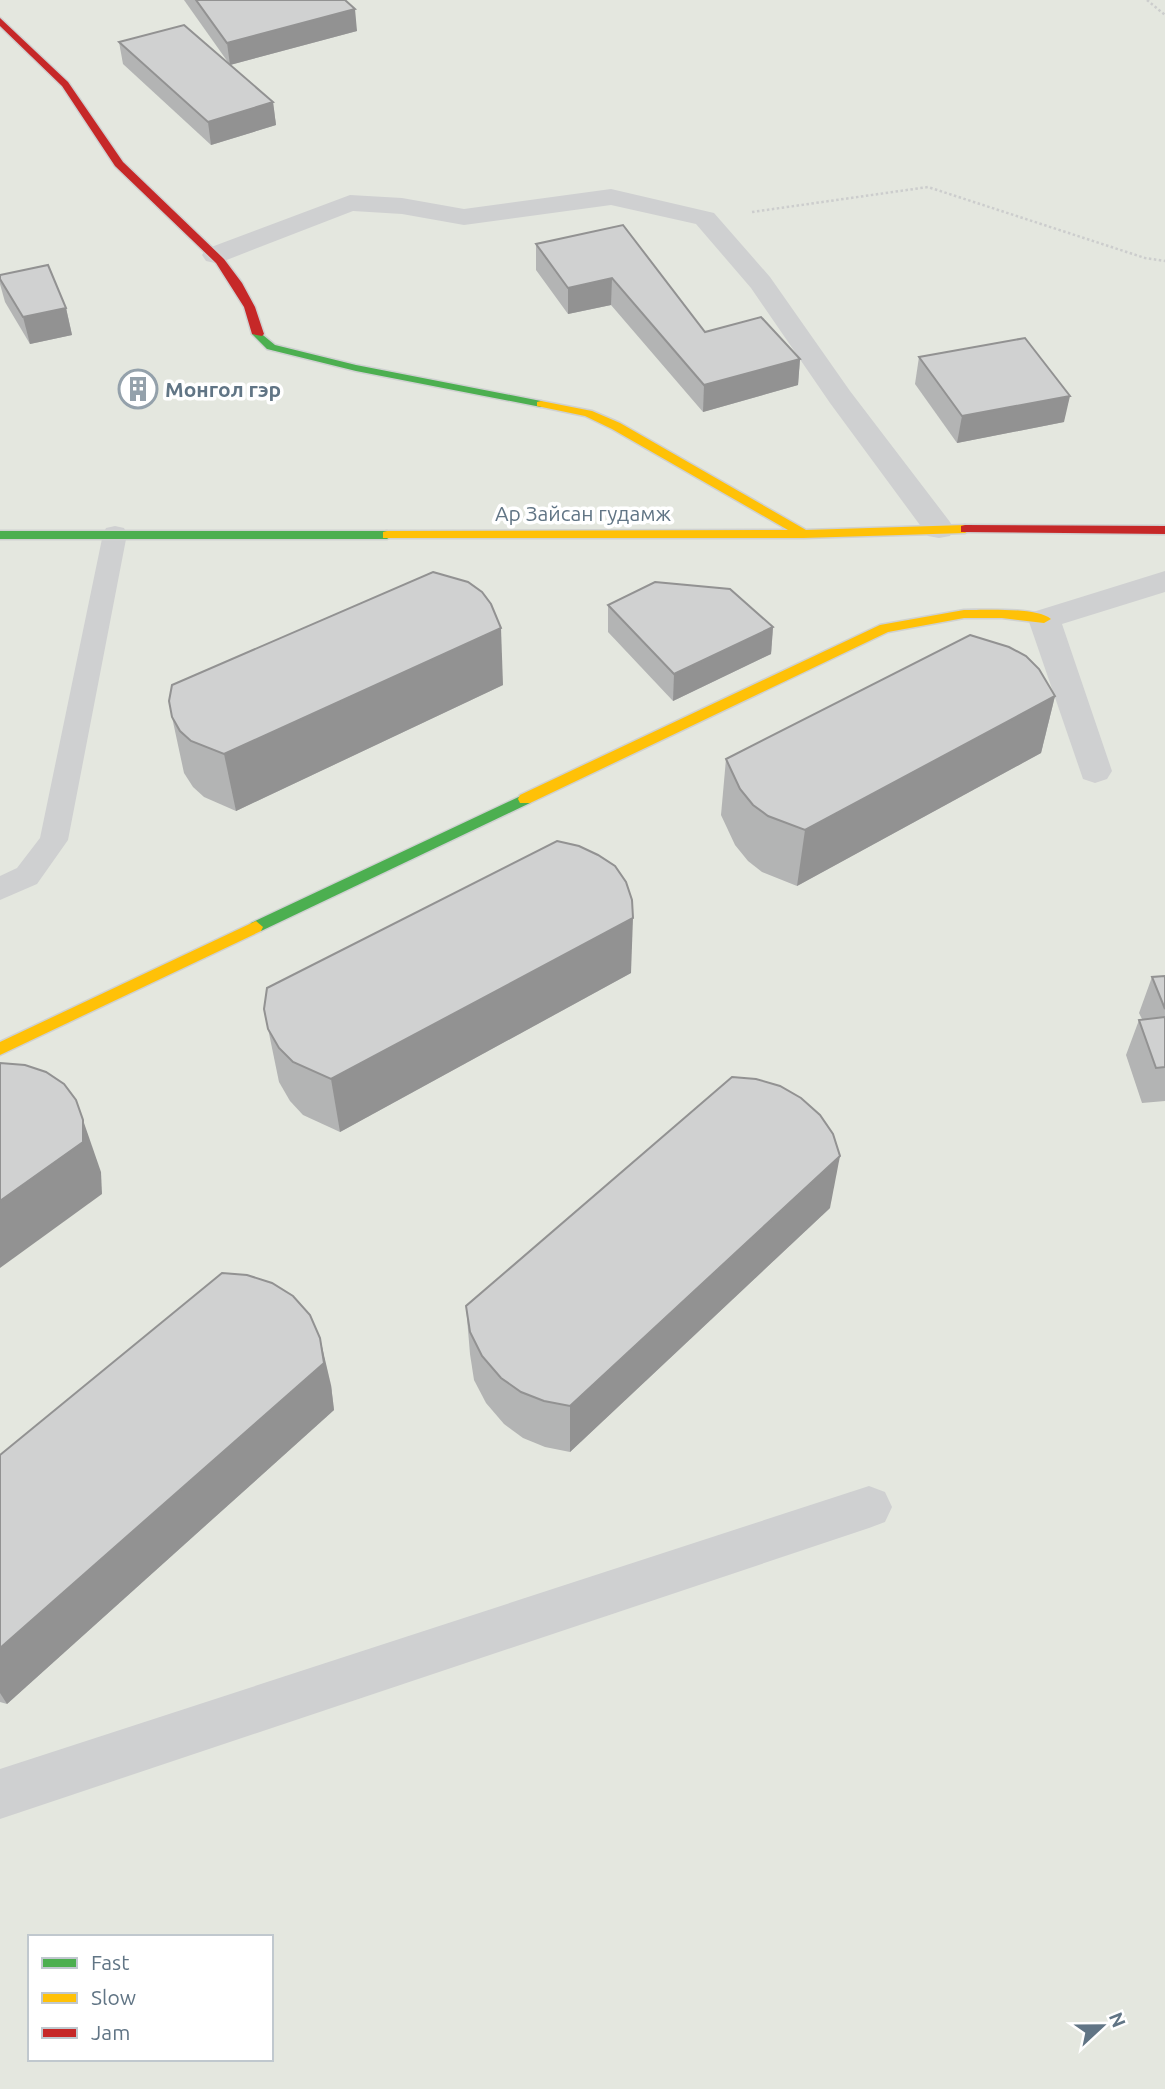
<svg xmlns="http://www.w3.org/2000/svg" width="1165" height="2089" font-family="Ubuntu,sans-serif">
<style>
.green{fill:#e4e7df;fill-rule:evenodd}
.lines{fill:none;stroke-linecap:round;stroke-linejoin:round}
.fast-casing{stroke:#cfd1d1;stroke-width:3}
.slow-casing{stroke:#cfd1d1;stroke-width:3}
.jam-casing{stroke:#cfd1d1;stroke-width:3}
.path{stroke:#cccdcd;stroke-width:2.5;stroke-dasharray:2.5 2.5;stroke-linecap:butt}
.lane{fill:#cfd0d1;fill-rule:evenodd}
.street{fill:#cfd0d1;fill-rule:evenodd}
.fast{fill:#4caf50;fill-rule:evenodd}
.slow{fill:#ffc107;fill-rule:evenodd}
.jam{fill:#c62828;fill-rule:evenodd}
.wall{fill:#b3b4b4}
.shaded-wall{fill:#929292}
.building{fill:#d0d1d1;stroke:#929292;stroke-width:2}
.labels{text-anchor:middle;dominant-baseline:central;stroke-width:7;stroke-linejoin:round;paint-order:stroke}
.far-poi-label{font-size:21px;font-weight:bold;fill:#617585;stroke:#fff;text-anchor:start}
.far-street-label{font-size:21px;fill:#617585;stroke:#fff}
</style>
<rect width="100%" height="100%" fill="#f4f4f1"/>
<path class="green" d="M 0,0 L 1165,0 L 1165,2089 L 0,2089 ZM 30,1937 L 271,1937 L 271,2059 L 30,2059 Z"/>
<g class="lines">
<defs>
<g id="fast">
<polygon points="258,331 275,345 356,365 541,401 547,404 541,407 356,371 267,349 252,334"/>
<polygon points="0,531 387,531 393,535 387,539 0,539"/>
<polygon points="525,794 530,795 532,799 530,803 261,931 251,931 249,927 251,923"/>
</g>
<g id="slow">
<polygon points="541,401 592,411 620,423 806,530 965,525 971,529 965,533 803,538 383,538 383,532 387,531 788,530 612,429 585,416 537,406 537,402"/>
<path d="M 964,610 C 984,610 1036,607 1051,619 L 1044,623 L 1002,618 L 964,618 L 888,632 L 530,803 L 520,803 L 518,799 L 520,795 L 880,625 Z"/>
<polygon points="256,921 263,927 261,931 0,1055 0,1042"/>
</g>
<g id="jam">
<polygon points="0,18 68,82 123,162 224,259 242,283 255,307 264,334 262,336 252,334 244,307 216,263 115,166 62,86 0,26"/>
<polygon points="965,525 1165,526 1165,534 961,532 961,526"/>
</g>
</defs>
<use href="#fast" class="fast-casing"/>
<use href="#slow" class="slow-casing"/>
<use href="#jam" class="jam-casing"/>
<g class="path">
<polyline points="1147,0 1165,15"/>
<polyline points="752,212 928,187 1145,258 1165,261"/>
</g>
<polygon class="lane" points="115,526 124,528 127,534 68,840 37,884 0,900 0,876 17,868 40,838 103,534 106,528"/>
<g class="street">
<polygon points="611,189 714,213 770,277 850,391 950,522 954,529 950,536 939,538 928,536 830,403 751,288 696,224 611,205 464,225 402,214 353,211 224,261 215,263 206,261 202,255 206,249 350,195 402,198 464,209"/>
<polygon points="1165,571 1165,592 1062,624 1112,771 1107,779 1095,783 1083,779 1028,619 1033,612"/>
<polygon points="869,1486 885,1492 892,1507 885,1522 869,1528 0,1819 0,1769"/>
</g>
<use href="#fast" class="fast"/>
<use href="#slow" class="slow"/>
<use href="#jam" class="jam"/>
</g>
<g class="wall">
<polygon points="184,0 345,0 357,31 230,65"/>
<polygon points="119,42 273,102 276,125 211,145 123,64"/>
<polygon points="623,225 705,332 800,359 798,385 703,412 611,305 568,314 536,270 536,244"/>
<polygon points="0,275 66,308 72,335 30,344 5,302 0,284"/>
<polygon points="919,357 1064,422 957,443 915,384"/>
<polygon points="608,605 773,627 771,654 673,701 608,632"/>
<polygon points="503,685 236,811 204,797 193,787 184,773 172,717"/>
<polygon points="1055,696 1041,753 797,886 762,872 748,861 735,845 721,815 726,759"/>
<polygon points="631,973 340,1132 303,1115 290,1101 279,1082 264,1009"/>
<polygon points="1165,976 1165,1101 1142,1103 1126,1055 1139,1020 1142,1019 1139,1013 1152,977"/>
<polygon points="830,1208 570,1452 545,1447 523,1438 504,1424 486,1403 474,1380 470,1354 466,1306"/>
<polygon points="331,1385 334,1410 7,1704 0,1702 0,1455"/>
</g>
<g class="shaded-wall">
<polygon points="355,9 357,31 230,65 227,43"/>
<polygon points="273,102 276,125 211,145 208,122"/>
<polygon points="612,278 611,305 568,314 568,288"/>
<polygon points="66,308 72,335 30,344 23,317"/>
<polygon points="800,359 798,385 703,412 704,385"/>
<polygon points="1070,396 1064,422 957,443 962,416"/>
<polygon points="773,627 771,654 673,701 674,674"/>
<polygon points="501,628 503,685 236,811 224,754"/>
<polygon points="1055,696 1041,753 797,886 805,830"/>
<polygon points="633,918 631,973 340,1132 331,1079"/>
<polygon points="83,1120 101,1172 102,1194 0,1268 0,1201"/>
<polygon points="840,1156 830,1208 570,1452 570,1406"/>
<polygon points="320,1338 331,1385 334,1410 7,1704 0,1693 0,1648"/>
</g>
<g class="building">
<polygon points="196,0 345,0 355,9 227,43"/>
<polygon points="184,25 273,102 208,122 119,42"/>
<polygon points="623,225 705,332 761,317 800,359 704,385 612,278 568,288 536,244"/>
<polygon points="48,265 66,308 23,317 0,279 0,275"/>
<polygon points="1025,338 1070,396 962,416 919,357"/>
<polygon points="433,572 468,582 482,592 491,604 501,628 224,754 191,741 180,731 172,717 169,701 172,685"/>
<polygon points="655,582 730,589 773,627 674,674 608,605"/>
<polygon points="970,635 1009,647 1026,656 1039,669 1055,696 805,830 768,816 753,805 740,789 726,759"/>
<polygon points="557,841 579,846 598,855 615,866 626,882 632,900 633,918 331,1079 293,1062 279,1048 268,1029 264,1009 267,988"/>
<polygon points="1165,976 1165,1009 1152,977"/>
<polygon points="1165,1017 1165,1067 1156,1068 1139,1020"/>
<polygon points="0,1063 25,1065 46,1072 64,1084 76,1100 83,1120 83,1142 0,1201"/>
<polygon points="732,1077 756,1079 780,1086 801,1098 820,1115 833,1134 840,1156 570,1406 544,1401 521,1392 501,1378 482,1356 470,1332 466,1306"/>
<polygon points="222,1273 247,1275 272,1283 293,1296 310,1315 320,1338 324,1363 0,1648 0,1455"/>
</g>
<defs>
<symbol id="building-ring" viewBox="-11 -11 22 22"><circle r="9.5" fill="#fff" stroke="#94a1ab" stroke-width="1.5"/><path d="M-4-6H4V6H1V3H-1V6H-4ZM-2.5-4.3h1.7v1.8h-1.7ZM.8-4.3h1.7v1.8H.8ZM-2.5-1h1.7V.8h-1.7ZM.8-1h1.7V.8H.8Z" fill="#94a1ab"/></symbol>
</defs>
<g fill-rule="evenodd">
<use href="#building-ring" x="116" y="367" width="44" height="44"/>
</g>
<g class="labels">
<g class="far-poi-label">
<text x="165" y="389">Монгол гэр</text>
</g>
<g class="far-street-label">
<text x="583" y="513">Ар Зайсан гудамж</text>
</g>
</g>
<rect x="28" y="1935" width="245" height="126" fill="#ffffff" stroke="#c0c8ce" stroke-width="2"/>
<rect x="42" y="1958" width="35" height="10" fill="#4caf50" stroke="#c0c8ce" stroke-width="2"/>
<text x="91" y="1970" font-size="21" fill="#617585">Fast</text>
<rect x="42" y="1993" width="35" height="10" fill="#ffc107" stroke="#c0c8ce" stroke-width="2"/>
<text x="91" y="2005" font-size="21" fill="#617585">Slow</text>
<rect x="42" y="2028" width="35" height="10" fill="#c62828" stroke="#c0c8ce" stroke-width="2"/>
<text x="91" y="2040" font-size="21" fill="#617585">Jam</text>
<g transform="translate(1102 2026) rotate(68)" stroke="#ffffff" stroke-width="5" paint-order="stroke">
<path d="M0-5L12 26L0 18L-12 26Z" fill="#617585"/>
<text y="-10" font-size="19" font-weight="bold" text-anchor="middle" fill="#617585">N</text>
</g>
</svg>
